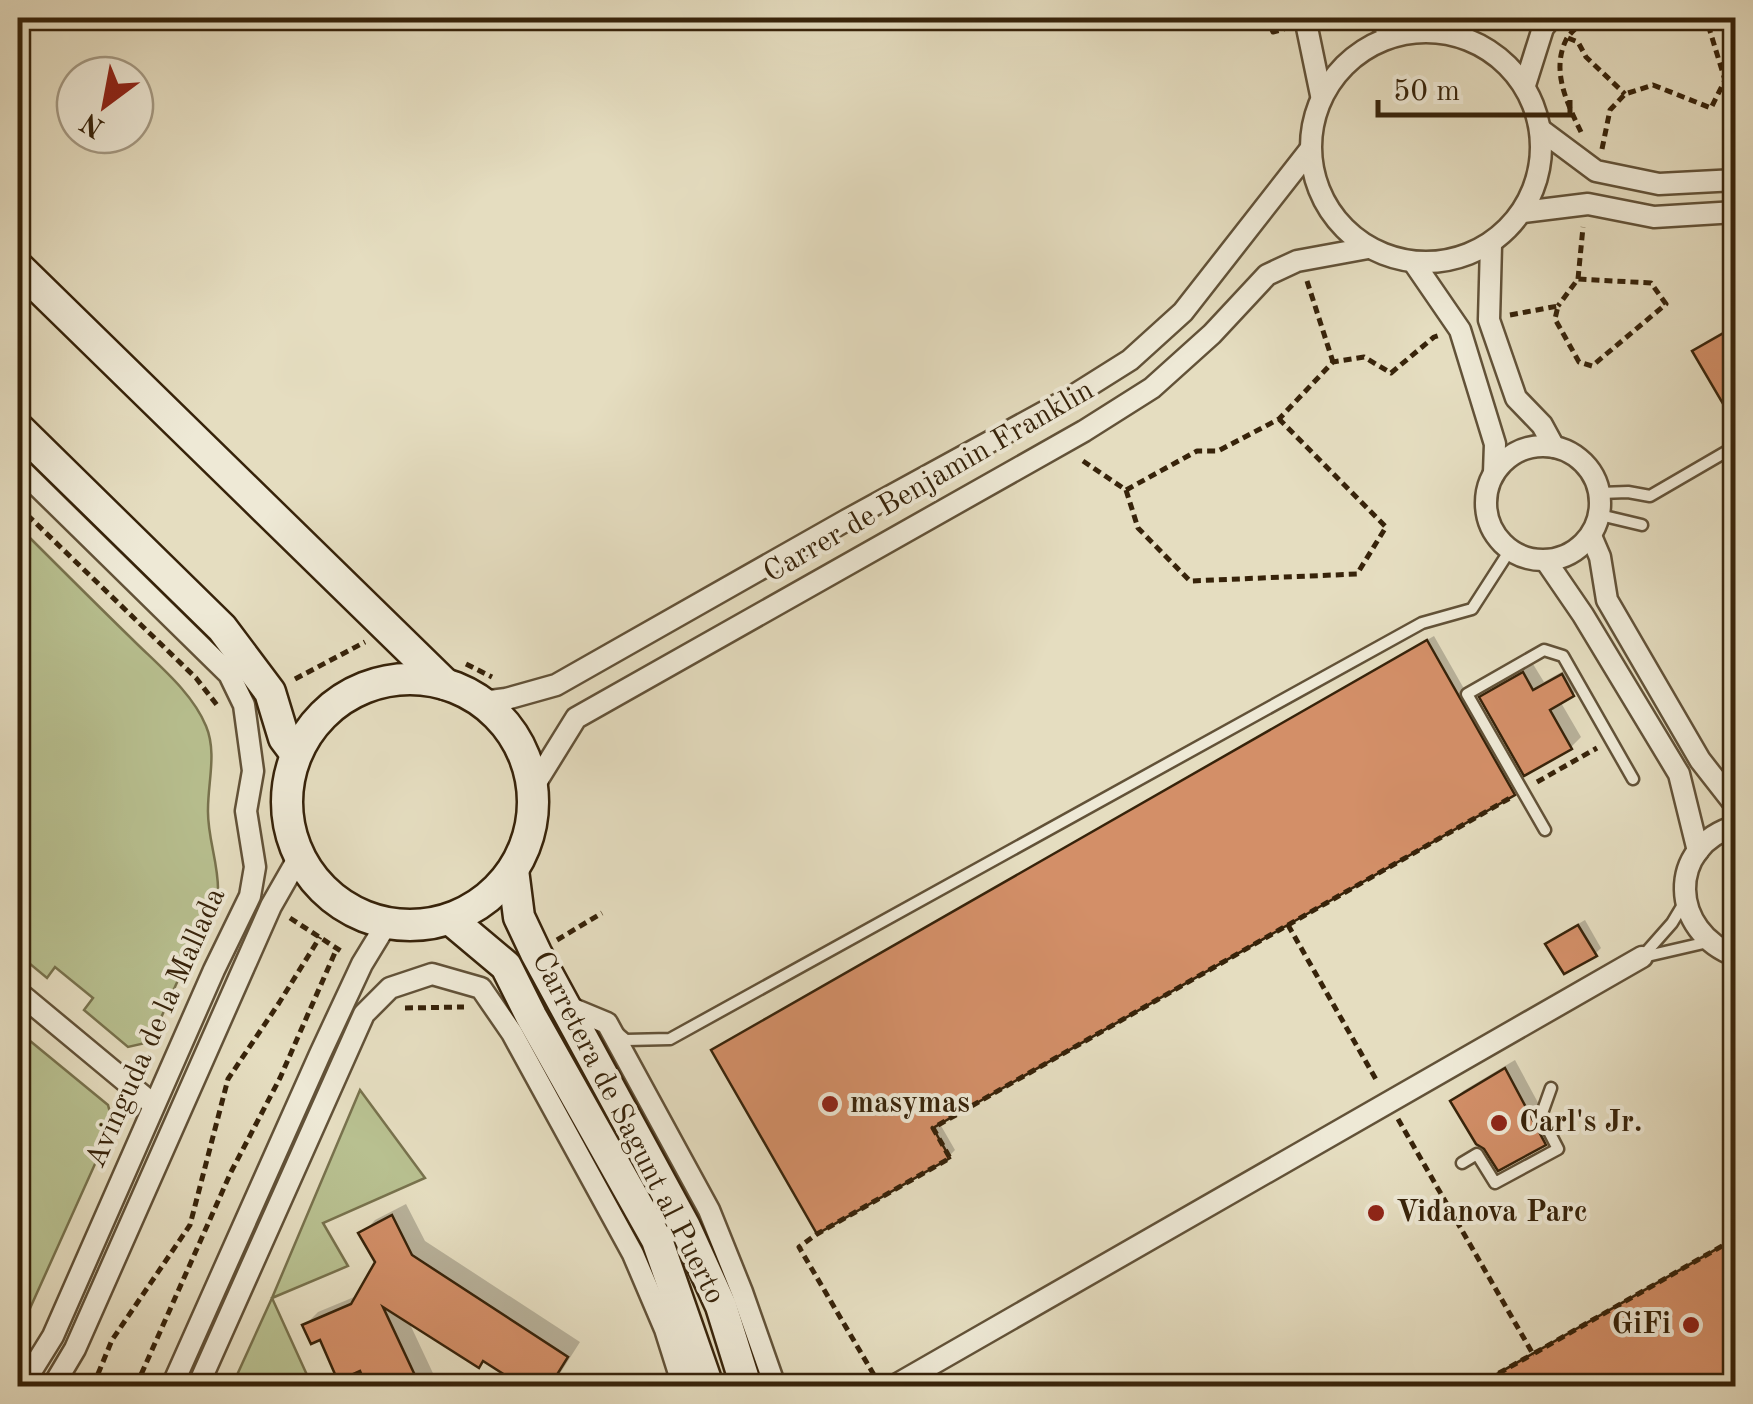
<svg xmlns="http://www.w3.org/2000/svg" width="1753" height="1404" font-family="'Old Standard TT',serif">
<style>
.green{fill:#b8c090;stroke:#78724d;stroke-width:2.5}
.shadow{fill:#0003}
.building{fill:#d38f68;stroke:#37230a;stroke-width:2.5}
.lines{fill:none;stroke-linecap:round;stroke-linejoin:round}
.lane-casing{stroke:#625238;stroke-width:15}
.street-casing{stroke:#625238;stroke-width:25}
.secondary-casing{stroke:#37230a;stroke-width:35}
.path{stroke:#37230a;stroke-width:5;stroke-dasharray:8 5;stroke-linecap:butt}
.lane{stroke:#eee9d6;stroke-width:10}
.street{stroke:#eee9d6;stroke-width:20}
.secondary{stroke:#eee9d6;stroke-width:30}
.poi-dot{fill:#8f2418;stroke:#eee9d6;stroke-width:4}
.labels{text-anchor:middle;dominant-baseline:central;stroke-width:8;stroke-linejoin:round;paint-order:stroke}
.street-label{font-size:30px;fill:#37230a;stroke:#eee9d6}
.poi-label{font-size:30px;font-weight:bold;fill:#37230a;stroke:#eee9d6;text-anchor:start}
</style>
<rect width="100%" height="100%" fill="#e5ddc0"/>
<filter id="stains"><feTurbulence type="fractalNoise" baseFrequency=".002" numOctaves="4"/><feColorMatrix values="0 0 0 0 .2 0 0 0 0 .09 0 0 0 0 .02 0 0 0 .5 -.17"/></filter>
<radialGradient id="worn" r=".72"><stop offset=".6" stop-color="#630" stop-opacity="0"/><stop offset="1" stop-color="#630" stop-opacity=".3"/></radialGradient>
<g class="green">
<path d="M 18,526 C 56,564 94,602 132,639 C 158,665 192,692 206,726 C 217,752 208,782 208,809 C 207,837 219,864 218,892 L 150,1042 L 128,1047 L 84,1010 L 93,998 L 55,967 L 47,978 L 18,954 Z"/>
<polygon points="18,1031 108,1105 113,1124 18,1335"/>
<polygon points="360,1090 425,1178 323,1223 348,1266 272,1298 312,1386 232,1386 272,1298"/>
</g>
<g class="shadow">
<polygon points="1736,324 1736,417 1695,352 1705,342"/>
<polygon points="1434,636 1520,787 1513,793 940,1124 955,1150 949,1156 714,1050 721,1044"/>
<polygon points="1533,664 1544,682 1572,666 1583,684 1573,694 1560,701 1581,737 1571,747 1525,773 1482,698 1492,688"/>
<polygon points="1585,920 1601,948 1595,954 1548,944 1554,938"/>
<polygon points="1515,1060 1555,1134 1545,1143 1454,1101 1463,1091"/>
<polygon points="406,1204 425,1241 580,1342 552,1386 527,1386 484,1359 408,1320 439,1386 344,1386 321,1337 305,1325 318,1312 359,1295 378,1262 362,1234 375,1220"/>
<polygon points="1736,1236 1736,1386 1473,1386"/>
</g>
<g class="building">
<polygon points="1736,326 1736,426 1692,351"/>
<polygon points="1427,640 1515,795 933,1128 950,1158 817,1234 711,1050"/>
<polygon points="1523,672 1533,690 1562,674 1574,696 1550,710 1572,749 1524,776 1479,697"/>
<polygon points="1578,925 1597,956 1564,974 1545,944"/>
<polygon points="1505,1068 1546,1145 1498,1171 1484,1149 1476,1144 1450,1101"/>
<polygon points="392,1215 412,1255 568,1357 550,1386 522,1386 483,1361 479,1368 383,1307 420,1386 366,1386 360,1371 338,1381 320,1340 311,1344 302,1325 351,1304 375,1262 358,1233"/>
<polygon points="1736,1238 1736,1386 1476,1386 1548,1345"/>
</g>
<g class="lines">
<defs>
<g id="lane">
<polyline points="1600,493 1628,492 1650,496 1736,446"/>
<polyline points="1600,515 1642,525"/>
<polyline points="1545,830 1467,694 1544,650 1563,656 1633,779"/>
<polyline points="1642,957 1672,923 1684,903"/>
<polyline points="1643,957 1708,942"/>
<polyline points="619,1034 626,1040 670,1039 1422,623 1472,609 1510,550"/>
<polyline points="1462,1163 1477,1154 1495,1183 1558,1149 1541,1116 1551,1088"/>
</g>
<g id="street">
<polyline points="1305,18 1321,95"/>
<polyline points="1374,18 1399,34"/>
<circle cx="1426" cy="147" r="115"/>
<polyline points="1525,85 1543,28 1551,18"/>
<polyline points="1541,130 1596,171 1659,184 1736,180"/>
<polyline points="1523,212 1588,204 1654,217 1736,212"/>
<polyline points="1491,245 1489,320 1516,398 1542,425 1554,447"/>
<polyline points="1414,263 1460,330 1495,444 1494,473"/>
<circle cx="1543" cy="503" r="57"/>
<polyline points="18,467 229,674 244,705 253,771 246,811 255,867 250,896 214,970 53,1336 22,1386"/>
<polyline points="1591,536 1600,557 1607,600 1700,760 1736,806"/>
<polyline points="1546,561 1583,615 1679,774 1698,851"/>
<polyline points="482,702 506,699 556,685 845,521 1068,399 1130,360 1183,312 1309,151"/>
<polyline points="532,789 576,718 1084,431 1152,388 1212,334 1267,275 1297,261 1368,248"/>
<path d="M 1736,826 C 1666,846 1670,932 1736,956"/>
<polyline points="18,992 154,1105"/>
<polyline points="566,1006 607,1023 709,1210 742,1292 775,1386"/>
<polyline points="53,1386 75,1349 271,906 299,857"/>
<polyline points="172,1386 320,1054 362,964 387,923"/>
<polyline points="198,1386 364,1014 390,988 432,974 481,988 512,1033 633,1254 665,1329 683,1386"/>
<polyline points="894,1386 1642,957"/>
</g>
<g id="secondary">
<polyline points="18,267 445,684"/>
<polyline points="18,428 222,628 270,692 284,738 296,754"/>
<circle cx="410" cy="802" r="123"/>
<polyline points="513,870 519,917 536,953 685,1227 721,1306 746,1386"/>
<polyline points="450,919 506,966 531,1016 657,1240 708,1386"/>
</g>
</defs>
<use href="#lane" class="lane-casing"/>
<use href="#street" class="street-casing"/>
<use href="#secondary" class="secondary-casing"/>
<g class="path">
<polyline points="1267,18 1273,32 1284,29"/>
<polyline points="1568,38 1578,42 1586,57 1625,94"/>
<path d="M 1581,132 C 1567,103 1551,71 1566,40 C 1570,32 1581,24 1588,18"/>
<polyline points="1602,149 1610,110 1625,94 1653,85 1711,108 1725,80 1706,18"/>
<polyline points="1578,279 1583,227"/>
<polyline points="1307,281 1333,362"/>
<polyline points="1510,315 1558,306 1555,319 1579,362 1592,366 1666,304 1651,283 1578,279 1558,306"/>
<polyline points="1083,461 1126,490 1197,451 1218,451 1279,419 1333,362 1364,357 1391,373 1434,337 1440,335"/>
<polyline points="1126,490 1138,528 1190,581 1357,574 1386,527 1279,419"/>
<polyline points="18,506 196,678 217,705"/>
<polyline points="466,664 492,677"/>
<polyline points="295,679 365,642"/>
<polyline points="1537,782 1597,748"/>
<polyline points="290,918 344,953"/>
<polyline points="1288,925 1378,1083"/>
<polyline points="557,940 602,913"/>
<polyline points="405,1008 464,1007"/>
<polyline points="1398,1119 1533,1354 1736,1238"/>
<polyline points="874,1375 799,1247 817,1234 950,1158 933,1128 1510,798"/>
<polyline points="93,1386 112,1340 190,1225 228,1079 279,1003 320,937"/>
<polyline points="136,1386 231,1172 280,1078 337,948"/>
<polyline points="1476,1386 1533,1354"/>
</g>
<use href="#lane" class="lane"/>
<use href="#street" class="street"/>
<use href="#secondary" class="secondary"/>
</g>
<g class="poi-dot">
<circle cx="830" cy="1104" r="10"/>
<circle cx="1499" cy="1123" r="10"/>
<circle cx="1376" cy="1213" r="10"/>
<circle cx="1691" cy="1325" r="10"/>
</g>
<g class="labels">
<g class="street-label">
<text transform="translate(929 482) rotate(-30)">Carrer de Benjamin Franklin</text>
<text transform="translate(156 1028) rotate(-66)">Avinguda de la Mallada</text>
<text transform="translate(628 1128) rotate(63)">Carretera de Sagunt al Puerto</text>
</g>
<g class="poi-label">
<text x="850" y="1104">masymas</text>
<text x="1519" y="1123">Carl's Jr.</text>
<text x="1396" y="1213">Vidanova Parc</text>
<text x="1671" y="1325" text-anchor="end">GiFi</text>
</g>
</g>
<rect width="1753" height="1404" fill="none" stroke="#e5ddc0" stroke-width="60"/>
<rect x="20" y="20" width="1713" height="1364" fill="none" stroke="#37230a" stroke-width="5"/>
<rect x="30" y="30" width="1693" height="1344" fill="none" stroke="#37230a" stroke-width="2.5"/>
<g transform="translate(105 105) rotate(212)"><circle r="48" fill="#eee9d6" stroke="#a59a84" stroke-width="2.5"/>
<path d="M0-8L18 38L0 25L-18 38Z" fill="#8f2418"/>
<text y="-15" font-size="28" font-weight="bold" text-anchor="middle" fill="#37230a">N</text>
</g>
<path d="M1378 100v15h192v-15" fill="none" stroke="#37230a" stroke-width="5"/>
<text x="1393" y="100" font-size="30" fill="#37230a" stroke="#eee9d6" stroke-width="8" paint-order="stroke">50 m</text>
<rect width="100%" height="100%" filter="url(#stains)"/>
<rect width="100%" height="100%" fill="url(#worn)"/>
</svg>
